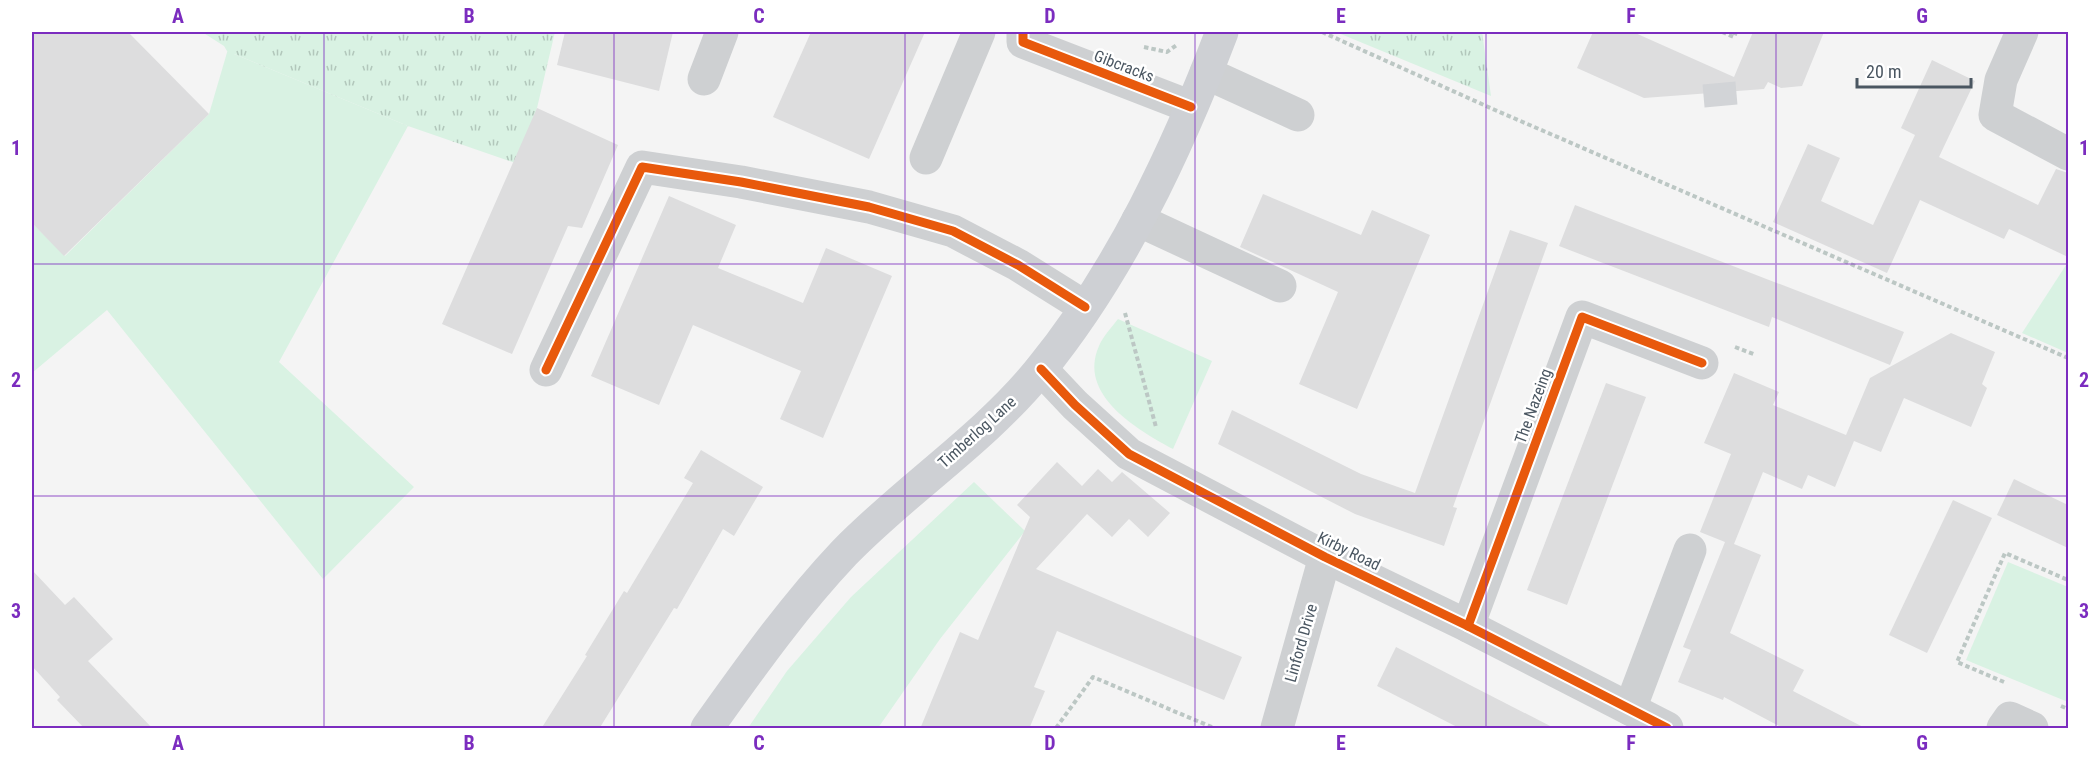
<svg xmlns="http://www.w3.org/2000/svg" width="2100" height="760" font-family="'Roboto Condensed',sans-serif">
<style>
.grass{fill:#d9f2e3}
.park{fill:url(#park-tufts)}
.building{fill:#ddddde}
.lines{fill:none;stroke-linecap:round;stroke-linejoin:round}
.street-tunnel{stroke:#d2d4d7;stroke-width:33;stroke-dasharray:33 16;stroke-linecap:butt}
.path{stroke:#bcc7c4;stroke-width:4;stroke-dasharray:4.5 3;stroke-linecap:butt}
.street{stroke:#ced0d2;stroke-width:33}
.secondary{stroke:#ced0d4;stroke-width:33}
.cycleway-casing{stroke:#fff;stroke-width:13}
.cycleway{stroke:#e8590c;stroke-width:9}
.grid{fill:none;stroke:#7b2cbf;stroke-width:1.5;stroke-opacity:0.55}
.labels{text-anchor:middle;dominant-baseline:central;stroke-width:5;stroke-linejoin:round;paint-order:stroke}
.street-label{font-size:16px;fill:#4a5661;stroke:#fff}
.neatline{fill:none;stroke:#7b2cbf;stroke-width:2}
.grid-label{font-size:20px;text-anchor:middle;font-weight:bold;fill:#7b2cbf}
</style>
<defs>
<pattern id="park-tufts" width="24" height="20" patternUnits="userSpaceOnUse" patternTransform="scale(1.5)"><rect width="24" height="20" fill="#d9f2e3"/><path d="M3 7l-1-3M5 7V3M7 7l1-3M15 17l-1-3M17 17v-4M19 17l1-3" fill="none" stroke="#b2c7bb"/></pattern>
</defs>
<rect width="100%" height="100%" fill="#f4f4f4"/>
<g class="grass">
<polygon points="233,32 234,54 408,126 279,362 414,487 323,579 107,310 32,373 32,223 65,256 209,114"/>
<polygon points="2068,262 2068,353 2022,333"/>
<path d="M 1118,319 L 1212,361 L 1173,449 C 1138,430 1077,395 1099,346 C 1103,336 1112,327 1118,319 Z"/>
<polygon points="974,482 1025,531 940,639 878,728 748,728 787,671 851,597"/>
<polygon points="2008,562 2068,587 2068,702 1966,660"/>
</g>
<g class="park">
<polygon points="202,32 555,32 537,108 518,164 408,126 227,51 224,46"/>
<polygon points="1336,32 1482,32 1491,96"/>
</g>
<g class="building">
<polygon points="32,32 128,32 209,114 64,256 32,223"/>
<polygon points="565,32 673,32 659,91 557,65"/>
<polygon points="811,32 925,32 869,159 773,117"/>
<polygon points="1593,32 1633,32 1734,77 1753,32 1824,32 1802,86 1781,88 1768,82 1764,89 1644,98 1577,68"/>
<polygon points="1932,60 1975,81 1939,157 2038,205 2056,169 2068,173 2068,257 2009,229 2004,239 1920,200 1887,273 1773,222 1808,144 1840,158 1821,201 1873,225 1915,135 1901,128"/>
<polygon points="537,108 618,145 582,228 568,226 512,354 442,324"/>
<polygon points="1263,194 1361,235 1372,210 1430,235 1357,409 1299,384 1338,292 1240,247"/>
<polygon points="669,196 736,225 718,268 803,303 826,248 892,276 823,438 780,419 801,371 693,325 659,405 591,376"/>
<polygon points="1575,205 1904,332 1890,365 1772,317 1769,327 1559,246"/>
<polygon points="1510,230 1548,243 1453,507 1457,508 1444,546 1355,514 1218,444 1232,410 1361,474 1415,493"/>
<polygon points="1951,333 1995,352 1982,384 1987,388 1971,427 1904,398 1881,452 1854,441 1835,487 1808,475 1802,489 1763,472 1734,544 1761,555 1730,633 1804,670 1793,691 1867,729 1785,729 1724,697 1723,700 1678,682 1691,650 1683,647 1725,542 1700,532 1731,454 1704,443 1734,373 1779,392 1773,405 1846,435 1870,378"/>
<polygon points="1606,383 1646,397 1567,605 1527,590"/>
<polygon points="701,450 763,487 734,536 723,529 677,609 674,608 599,729 541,729 587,656 585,655 624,591 627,593 693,483 684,478"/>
<polygon points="1057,462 1082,486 1098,469 1112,482 1122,472 1170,513 1148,537 1129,519 1112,537 1087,514 1036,569 1242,657 1224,700 1057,631 1034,687 1045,691 1029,729 920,729 960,632 978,640 1030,517 1017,505"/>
<polygon points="2014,479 2068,505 2068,548 1997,515"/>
<polygon points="1953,500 1992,518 1927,653 1889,635"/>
<polygon points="32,570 65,605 74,597 113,639 88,661 153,729 85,729 57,700 60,697 32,666"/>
<polygon points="1396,647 1556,729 1461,729 1377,686"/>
</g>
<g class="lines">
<polyline class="street-tunnel" points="1719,83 1721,106"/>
<g class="path">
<polyline points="1322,32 1495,110 2068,358"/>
<polyline points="1722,32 1734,37 1736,32"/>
<polyline points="1144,47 1167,52 1178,44"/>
<polyline points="1125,313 1156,427"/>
<polyline points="1735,347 1756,355"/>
<polyline points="2004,682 1957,662 2005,553 2068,580"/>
<polyline points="2061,706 2068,709"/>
<polyline points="1056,728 1093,677 1214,728"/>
</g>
<g class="street">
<polyline points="1023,32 1023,42 1028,44 1191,107"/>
<polyline points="2022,32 2001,80 1995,115 2068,154"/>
<polyline points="1206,73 1298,115"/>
<polyline points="704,79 722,32"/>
<polyline points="926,158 979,32"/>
<polyline points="1138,220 1280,286"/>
<polyline points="1041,369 1075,405 1129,454 1325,557 1468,626 1667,728"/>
<polyline points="546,370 642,167 741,182 869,207 953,231 1018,265 1085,307"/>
<polyline points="1468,626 1582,317 1702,363"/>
<polyline points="1630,709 1690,550"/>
<polyline points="1277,728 1325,557"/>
<polyline points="2003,728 2010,718 2032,728"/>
</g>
<path class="secondary" d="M 707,728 C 750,668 793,607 844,553 C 906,489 983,440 1040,370 C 1120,272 1177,150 1222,32"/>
<defs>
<g id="cycleway">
<polyline points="1023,32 1023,42 1028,44 1191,107"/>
<polyline points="1041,369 1075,405 1129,454 1325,557 1468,626 1667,728"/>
<polyline points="546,370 642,167 741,182 869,207 953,231 1018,265 1085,307"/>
<polyline points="1468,626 1582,317 1702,363"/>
</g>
</defs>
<use href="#cycleway" class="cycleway-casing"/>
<use href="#cycleway" class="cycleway"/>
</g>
<path class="grid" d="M 324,32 L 324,728M 614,32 L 614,728M 905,32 L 905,728M 1195,32 L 1195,728M 1486,32 L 1486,728M 1776,32 L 1776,728M 32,264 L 2068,264M 32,496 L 2068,496"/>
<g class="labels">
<g class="street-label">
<text transform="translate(1124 66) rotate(21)">Gibcracks</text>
<text transform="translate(1533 406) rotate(-70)">The Nazeing</text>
<text transform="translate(977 432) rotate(-42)">Timberlog Lane</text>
<text transform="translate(1349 551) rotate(26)">Kirby Road</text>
<text transform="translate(1301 643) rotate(-74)">Linford Drive</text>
</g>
</g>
<rect width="2100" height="760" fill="none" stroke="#ffffff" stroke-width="66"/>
<path d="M1857 78v9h114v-9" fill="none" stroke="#4a5661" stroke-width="3"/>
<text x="1866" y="78" font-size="18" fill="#4a5661" stroke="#ffffff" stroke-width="4.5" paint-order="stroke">20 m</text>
<rect x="33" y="33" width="2034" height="694" class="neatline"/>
<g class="grid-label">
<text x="178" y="23">A</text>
<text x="469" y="23">B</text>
<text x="759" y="23">C</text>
<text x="1050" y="23">D</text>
<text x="1341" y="23">E</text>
<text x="1631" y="23">F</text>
<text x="1922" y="23">G</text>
<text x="16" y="155">1</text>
<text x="2084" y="155">1</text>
<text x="16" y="387">2</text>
<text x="2084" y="387">2</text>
<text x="16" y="618">3</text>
<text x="2084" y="618">3</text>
<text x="178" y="750">A</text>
<text x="469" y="750">B</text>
<text x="759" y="750">C</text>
<text x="1050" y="750">D</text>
<text x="1341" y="750">E</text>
<text x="1631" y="750">F</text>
<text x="1922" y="750">G</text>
</g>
</svg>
